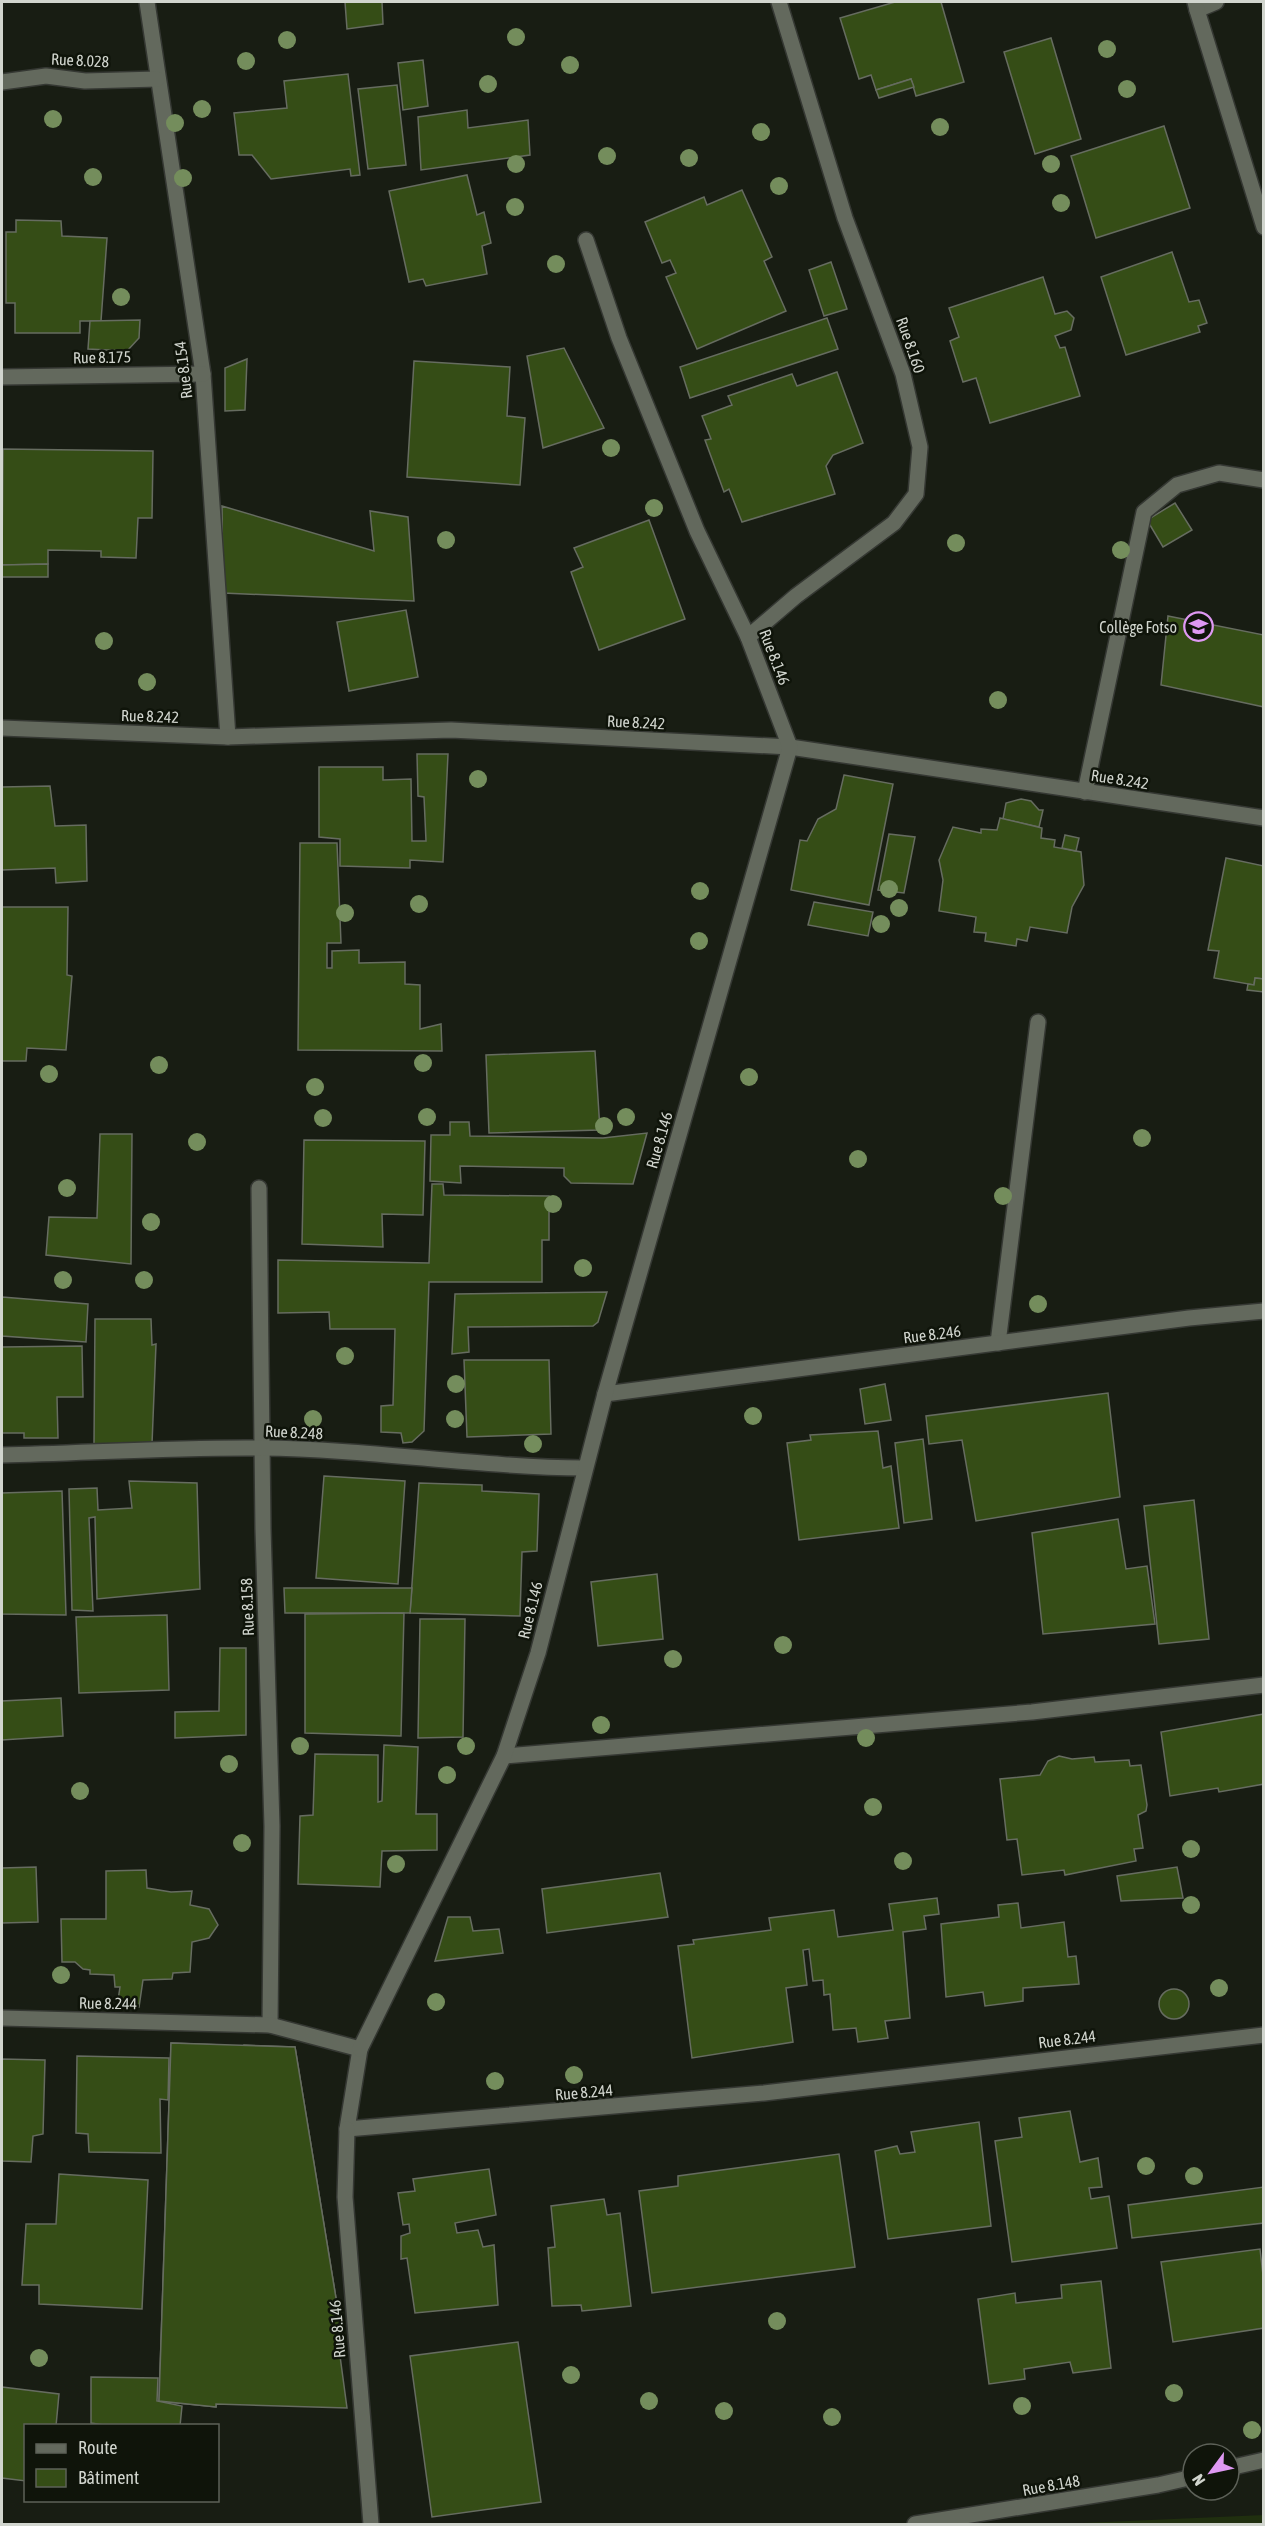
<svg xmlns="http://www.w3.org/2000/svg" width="1265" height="2526" font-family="'Asap Condensed',sans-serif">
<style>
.green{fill:#202f0f}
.building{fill:#354d16;stroke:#666c60;stroke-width:1.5;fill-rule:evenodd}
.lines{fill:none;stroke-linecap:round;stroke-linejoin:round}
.minor-casing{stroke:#353833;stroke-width:18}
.minor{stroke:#63695d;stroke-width:15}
.tree{fill:#748d5c}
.labels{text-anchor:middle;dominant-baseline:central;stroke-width:5;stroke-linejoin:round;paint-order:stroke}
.street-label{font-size:16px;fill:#d1d5ce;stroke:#0f140a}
.poi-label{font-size:16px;fill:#d1d5ce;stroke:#0f140a;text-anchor:end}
</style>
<rect width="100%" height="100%" fill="#181d13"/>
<polygon class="green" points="1264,2515 1263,2524 1057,2524 1060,2524"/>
<g class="building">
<polygon points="345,2 382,2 383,24 347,29"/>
<polygon points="895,2 941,2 964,82 916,96 911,79 876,90 871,75 859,79 840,18"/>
<polygon points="1051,38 1081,139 1035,154 1004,52"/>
<polygon points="423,60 428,106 403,110 398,63"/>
<polygon points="348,74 360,175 351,176 350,169 271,179 252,155 239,155 234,113 287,108 284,81"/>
<polygon points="911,79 914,87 879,98 876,90"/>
<polygon points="397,85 406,165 368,169 358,89"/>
<polygon points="467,110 468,128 528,120 530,155 421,170 418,117"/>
<polygon points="1164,126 1190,208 1096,238 1071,156"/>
<polygon points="467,175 477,215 484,212 491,243 482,246 487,274 426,286 423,279 409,282 389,191"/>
<polygon points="742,190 772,257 764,261 786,311 697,349 666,277 676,273 670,260 662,263 645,222 704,197 707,205"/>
<polygon points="16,220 61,221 62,236 107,238 101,321 80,321 80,333 15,333 15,303 6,303 6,232 16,232"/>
<polygon points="1172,252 1189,302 1199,300 1207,323 1198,326 1200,332 1126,355 1101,277"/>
<polygon points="831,262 847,309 824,316 809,270"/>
<polygon points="1043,277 1055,314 1067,311 1074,318 1071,330 1055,336 1060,348 1065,347 1080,396 990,423 976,378 963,382 950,341 959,337 949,308"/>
<polygon points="827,318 838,349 690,398 680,367"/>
<polygon points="140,320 139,338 127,351 88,349 90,321"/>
<polygon points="564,348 604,428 543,448 527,356"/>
<polygon points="247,359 245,410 225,411 225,368"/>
<polygon points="414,361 510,367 507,416 525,418 520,485 407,477"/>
<polygon points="837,372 863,443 833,455 826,466 835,494 742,522 729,489 724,492 705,440 711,439 702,416 732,405 728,396 792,374 797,386"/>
<polygon points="3,449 153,451 152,518 138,518 136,558 101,557 101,551 48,550 48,564 2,565"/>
<polygon points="1175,503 1192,530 1163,547 1147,520"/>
<polygon points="222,506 374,551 370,511 408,517 414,601 223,593"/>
<polygon points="649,520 685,619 599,650 571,572 583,567 574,548"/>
<polygon points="48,564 48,577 2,577 2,565"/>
<polygon points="406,610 418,677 349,691 337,622"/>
<polygon points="1168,616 1264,635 1264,707 1161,685"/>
<polygon points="417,754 448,754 443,862 410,860 410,868 340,866 340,839 319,837 319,767 383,767 383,780 411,779 412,841 426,841 424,797 418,796"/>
<polygon points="844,775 893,784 869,905 791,890 800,840 807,841 818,819 836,809"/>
<polygon points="50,786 55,826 86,825 87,881 56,883 55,868 2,870 2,787"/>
<polygon points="1021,799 1031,801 1039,810 1043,810 1039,827 1003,819 1006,803"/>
<polygon points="1000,818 1042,828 1041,838 1055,840 1054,847 1081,852 1084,885 1072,907 1067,933 1030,927 1027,941 1017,939 1016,946 985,941 986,933 974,932 976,917 939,911 943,880 939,860 953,827 981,833 981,829 997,830"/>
<polygon points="889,834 915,837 904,893 878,890"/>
<polygon points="1065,835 1079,838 1076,851 1062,848"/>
<polygon points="300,843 337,843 341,943 327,943 327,968 332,968 332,951 359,950 359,963 405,962 405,984 420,985 420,1029 441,1024 442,1051 298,1050"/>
<polygon points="1226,858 1264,866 1264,979 1255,978 1254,985 1214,978 1219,951 1208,950"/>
<polygon points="814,902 873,912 868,936 808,925"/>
<polygon points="2,907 68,907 67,975 72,976 66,1050 27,1048 26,1061 2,1061"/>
<polygon points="1255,978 1264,979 1264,992 1247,990 1248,984 1254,985"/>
<polygon points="595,1051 600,1130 489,1133 486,1055"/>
<polygon points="450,1122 469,1122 470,1136 603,1138 647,1133 633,1184 571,1183 564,1176 564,1168 460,1166 461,1183 430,1181 431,1135 450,1135"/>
<polygon points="100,1134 132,1134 131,1264 46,1255 49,1217 97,1218"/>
<polygon points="304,1140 425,1141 423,1215 382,1214 383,1247 302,1244"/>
<polygon points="432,1184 443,1184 444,1195 549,1196 549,1240 542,1240 542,1282 429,1282 424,1431 412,1442 403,1443 401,1433 381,1432 381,1406 393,1405 395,1329 330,1329 329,1312 278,1313 278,1260 429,1263"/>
<polygon points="607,1292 598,1322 593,1326 468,1327 469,1352 452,1354 455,1294"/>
<polygon points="2,1297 88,1304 86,1342 2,1336"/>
<polygon points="95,1319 151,1319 152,1345 156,1344 152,1444 94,1445"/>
<polygon points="82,1346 83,1397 57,1397 58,1438 24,1438 24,1433 2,1433 2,1347"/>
<polygon points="464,1360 549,1360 551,1434 467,1437"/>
<polygon points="885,1384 891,1420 865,1424 860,1389"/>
<polygon points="1108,1393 1120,1497 976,1521 962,1440 929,1444 926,1416"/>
<polygon points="878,1431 883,1468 891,1466 899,1528 799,1540 787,1443 811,1440 810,1435"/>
<polygon points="923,1439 932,1519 904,1523 895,1443"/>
<polygon points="324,1476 405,1481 398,1584 316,1578"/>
<polygon points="129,1481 197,1483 200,1589 97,1599 95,1517 89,1518 93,1611 72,1610 69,1489 97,1488 98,1510 132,1508"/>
<polygon points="419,1483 482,1485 482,1491 539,1494 537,1551 522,1552 520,1616 410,1613"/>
<polygon points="62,1491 66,1615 2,1614 2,1493"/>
<polygon points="1194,1500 1209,1639 1159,1644 1144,1506"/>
<polygon points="1118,1519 1126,1569 1147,1566 1155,1624 1043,1634 1032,1533"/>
<polygon points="657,1574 663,1639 598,1646 591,1582"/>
<polygon points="284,1588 412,1588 410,1613 285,1613"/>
<polygon points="404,1613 401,1736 305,1733 305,1614"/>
<polygon points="167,1615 169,1690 79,1693 76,1617"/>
<polygon points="420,1619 465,1619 463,1737 418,1738"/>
<polygon points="220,1648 246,1648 246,1735 175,1738 175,1712 219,1711"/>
<polygon points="61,1698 63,1736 2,1740 2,1701"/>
<polygon points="1264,1714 1264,1784 1219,1792 1218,1788 1170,1796 1161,1732"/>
<polygon points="384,1745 418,1747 416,1814 437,1814 437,1850 382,1851 380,1887 298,1884 300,1816 313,1815 315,1754 378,1755 378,1802 382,1801"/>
<polygon points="1059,1756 1072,1759 1094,1757 1095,1762 1129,1760 1130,1766 1141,1765 1147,1805 1146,1811 1138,1815 1143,1848 1134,1849 1136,1861 1065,1875 1064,1870 1022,1875 1017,1839 1007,1840 1000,1779 1040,1775 1048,1761"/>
<polygon points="36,1867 38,1922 2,1923 2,1868"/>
<polygon points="1177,1867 1183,1898 1121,1901 1117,1876"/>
<polygon points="146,1870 147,1888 171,1892 192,1891 190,1905 209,1909 218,1925 209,1938 192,1942 190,1972 173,1973 172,1979 143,1980 139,2007 117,2007 120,1987 115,1987 114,1975 90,1974 90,1970 83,1969 75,1962 62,1962 61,1919 106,1919 106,1871"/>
<polygon points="660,1873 668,1917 547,1933 542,1889"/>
<polygon points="937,1898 939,1914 924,1916 926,1929 903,1932 910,2018 885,2021 888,2038 858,2042 856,2028 833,2030 830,1994 824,1995 823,1980 813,1981 809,1949 803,1950 807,1985 786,1988 793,2042 692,2058 678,1946 694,1944 693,1940 771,1930 769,1918 834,1910 838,1937 893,1930 889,1904"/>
<polygon points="1018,1903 1021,1928 1064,1922 1068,1957 1076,1956 1079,1984 1023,1988 1023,2001 985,2006 983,1992 946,1997 941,1924 999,1917 998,1905"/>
<polygon points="448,1917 470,1917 473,1931 499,1929 503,1953 435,1961"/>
<circle cx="1174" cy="2004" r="15"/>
<path d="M 171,2043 L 222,2045 L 223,2114 L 252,2113 L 244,2045 L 295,2047 L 343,2341 L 281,2348 L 277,2301 L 221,2300 L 216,2407 L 159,2401 ZM 221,2169 L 247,2170 L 255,2232 L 215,2234 Z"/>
<polygon points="171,2043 295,2047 343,2341 338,2341 347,2408 216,2404 216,2407 159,2401"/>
<polygon points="77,2056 169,2058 168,2100 160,2099 161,2153 89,2152 88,2134 76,2133"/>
<polygon points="2,2059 45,2060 43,2134 33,2136 31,2162 2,2161"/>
<polygon points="1070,2111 1080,2162 1098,2158 1102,2187 1089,2188 1091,2199 1109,2196 1117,2248 1012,2262 995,2141 1022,2137 1019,2118"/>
<polygon points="979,2122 991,2226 888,2239 875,2151 897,2146 900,2154 915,2152 911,2132"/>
<polygon points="839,2154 855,2267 652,2293 639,2191 678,2186 678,2176"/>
<polygon points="489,2169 496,2215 455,2223 457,2233 478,2230 483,2247 494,2245 498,2305 415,2313 407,2258 401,2259 401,2236 410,2233 409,2224 403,2225 398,2193 415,2191 413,2179"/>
<polygon points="59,2174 148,2180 142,2309 39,2304 39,2285 22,2285 26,2224 56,2224"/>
<polygon points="1264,2187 1264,2223 1132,2238 1128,2205"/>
<polygon points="604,2199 607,2215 620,2213 631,2306 582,2311 581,2305 552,2306 548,2248 555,2247 551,2206"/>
<polygon points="1260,2249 1264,2284 1264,2328 1173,2342 1161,2262"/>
<polygon points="1101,2281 1111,2368 1073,2373 1070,2362 1024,2369 1025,2379 989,2384 978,2299 1015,2293 1016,2303 1062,2298 1061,2285"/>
<polygon points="518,2342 541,2502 432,2517 410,2356"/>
<polygon points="91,2377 158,2378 157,2401 182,2406 180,2426 110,2426 91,2423"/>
<polygon points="2,2387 59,2394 56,2426 26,2426 26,2481 2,2478"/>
</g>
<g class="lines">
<defs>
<g id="minor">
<polyline points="147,2 203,374 228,737"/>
<polyline points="1195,2 1197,10 1216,2"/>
<polyline points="1197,10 1264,227"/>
<polyline points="2,82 46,76 85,81 157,79"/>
<polyline points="2,377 203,374"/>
<polyline points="748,637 796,596 894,523 916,494 920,447 903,374 845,218 779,2"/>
<polyline points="2,728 228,737 451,730 790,747 1264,818"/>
<polyline points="1085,792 1144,512 1177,485 1219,473 1264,480"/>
<polyline points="259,1188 263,1529 272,1826 270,2025"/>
<polyline points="998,1343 1038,1022"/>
<polyline points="605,1394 1189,1318 1264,1311"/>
<path d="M 2,1455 C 88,1453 175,1447 261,1448 C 369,1449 477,1467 584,1468"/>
<polyline points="504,1756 1032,1712 1264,1685"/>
<polyline points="2,2018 270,2025 360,2049 347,2129 764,2093 1264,2035"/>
<polyline points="360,2049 504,1756 538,1653 605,1394 790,747 748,637 697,531 619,338 586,240"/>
<polyline points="347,2129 345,2197 371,2524"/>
<polyline points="1229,2468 1264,2460"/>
<polyline points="915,2524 1158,2485 1193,2477"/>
</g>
</defs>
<use href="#minor" class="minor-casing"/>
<use href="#minor" class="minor"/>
</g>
<g class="tree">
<circle cx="516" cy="37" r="9"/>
<circle cx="287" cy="40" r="9"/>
<circle cx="1107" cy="49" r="9"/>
<circle cx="246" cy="61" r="9"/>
<circle cx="570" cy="65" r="9"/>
<circle cx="488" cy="84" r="9"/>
<circle cx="1127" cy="89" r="9"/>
<circle cx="202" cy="109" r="9"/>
<circle cx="53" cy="119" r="9"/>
<circle cx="175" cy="123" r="9"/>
<circle cx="940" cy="127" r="9"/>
<circle cx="761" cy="132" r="9"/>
<circle cx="607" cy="156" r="9"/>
<circle cx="689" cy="158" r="9"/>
<circle cx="516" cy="164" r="9"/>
<circle cx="1051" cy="164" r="9"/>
<circle cx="93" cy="177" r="9"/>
<circle cx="183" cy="178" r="9"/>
<circle cx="779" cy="186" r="9"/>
<circle cx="1061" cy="203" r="9"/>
<circle cx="515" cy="207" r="9"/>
<circle cx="556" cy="264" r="9"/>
<circle cx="121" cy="297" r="9"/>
<circle cx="611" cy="448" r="9"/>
<circle cx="654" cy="508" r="9"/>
<circle cx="446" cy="540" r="9"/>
<circle cx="956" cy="543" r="9"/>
<circle cx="1121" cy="550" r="9"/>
<circle cx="104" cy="641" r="9"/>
<circle cx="147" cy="682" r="9"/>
<circle cx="998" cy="700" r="9"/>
<circle cx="478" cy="779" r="9"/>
<circle cx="889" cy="889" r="9"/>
<circle cx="700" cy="891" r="9"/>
<circle cx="419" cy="904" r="9"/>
<circle cx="899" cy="908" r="9"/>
<circle cx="345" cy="913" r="9"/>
<circle cx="881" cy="924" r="9"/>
<circle cx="699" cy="941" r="9"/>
<circle cx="423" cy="1063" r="9"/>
<circle cx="159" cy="1065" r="9"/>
<circle cx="49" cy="1074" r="9"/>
<circle cx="749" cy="1077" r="9"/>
<circle cx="315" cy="1087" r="9"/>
<circle cx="427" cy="1117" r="9"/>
<circle cx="626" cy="1117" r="9"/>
<circle cx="323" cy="1118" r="9"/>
<circle cx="604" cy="1126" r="9"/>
<circle cx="1142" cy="1138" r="9"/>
<circle cx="197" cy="1142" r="9"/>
<circle cx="858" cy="1159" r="9"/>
<circle cx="67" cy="1188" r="9"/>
<circle cx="1003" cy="1196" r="9"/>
<circle cx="553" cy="1204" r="9"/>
<circle cx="151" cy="1222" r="9"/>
<circle cx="583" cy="1268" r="9"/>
<circle cx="63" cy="1280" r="9"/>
<circle cx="144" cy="1280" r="9"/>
<circle cx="1038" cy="1304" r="9"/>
<circle cx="345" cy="1356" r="9"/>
<circle cx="456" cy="1384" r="9"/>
<circle cx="753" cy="1416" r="9"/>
<circle cx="313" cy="1419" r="9"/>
<circle cx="455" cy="1419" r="9"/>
<circle cx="533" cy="1444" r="9"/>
<circle cx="783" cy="1645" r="9"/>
<circle cx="673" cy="1659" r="9"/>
<circle cx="601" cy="1725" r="9"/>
<circle cx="866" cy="1738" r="9"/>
<circle cx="300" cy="1746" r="9"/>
<circle cx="466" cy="1746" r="9"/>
<circle cx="229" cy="1764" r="9"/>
<circle cx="447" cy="1775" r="9"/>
<circle cx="80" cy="1791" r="9"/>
<circle cx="873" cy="1807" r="9"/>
<circle cx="242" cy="1843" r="9"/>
<circle cx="1191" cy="1849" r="9"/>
<circle cx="903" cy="1861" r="9"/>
<circle cx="396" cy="1864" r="9"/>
<circle cx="1191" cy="1905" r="9"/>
<circle cx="61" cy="1975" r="9"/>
<circle cx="1219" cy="1988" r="9"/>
<circle cx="436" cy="2002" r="9"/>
<circle cx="574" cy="2075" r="9"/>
<circle cx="495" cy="2081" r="9"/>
<circle cx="1146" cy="2166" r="9"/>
<circle cx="1194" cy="2176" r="9"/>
<circle cx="777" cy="2321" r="9"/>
<circle cx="39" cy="2358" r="9"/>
<circle cx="571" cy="2375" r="9"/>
<circle cx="1174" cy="2393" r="9"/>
<circle cx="649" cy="2401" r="9"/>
<circle cx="1022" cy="2406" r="9"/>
<circle cx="724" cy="2411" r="9"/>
<circle cx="832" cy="2417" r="9"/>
<circle cx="1252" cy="2430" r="9"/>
</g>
<defs>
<symbol id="school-ring" viewBox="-11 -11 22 22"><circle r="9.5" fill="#0f140a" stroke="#de98f2" stroke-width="1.5"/><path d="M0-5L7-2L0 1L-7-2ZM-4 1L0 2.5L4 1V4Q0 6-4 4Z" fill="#de98f2"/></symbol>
</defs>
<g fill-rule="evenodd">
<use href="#school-ring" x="1182" y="610" width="33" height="33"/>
</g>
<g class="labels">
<g class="street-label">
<text transform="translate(80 60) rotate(3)">Rue 8.028</text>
<text transform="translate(911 345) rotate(71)">Rue 8.160</text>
<text transform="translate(102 357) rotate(-1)">Rue 8.175</text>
<text transform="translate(183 370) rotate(-97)">Rue 8.154</text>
<text transform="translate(775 657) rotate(69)">Rue 8.146</text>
<text transform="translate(150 716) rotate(2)">Rue 8.242</text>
<text transform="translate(636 722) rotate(3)">Rue 8.242</text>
<text transform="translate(1120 779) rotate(9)">Rue 8.242</text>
<text transform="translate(659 1140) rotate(-74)">Rue 8.146</text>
<text transform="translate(932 1334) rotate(-7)">Rue 8.246</text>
<text transform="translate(294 1432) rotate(3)">Rue 8.248</text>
<text transform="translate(247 1607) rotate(-92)">Rue 8.158</text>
<text transform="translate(530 1610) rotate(-76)">Rue 8.146</text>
<text transform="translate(108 2003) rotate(1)">Rue 8.244</text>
<text transform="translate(1067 2039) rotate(-7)">Rue 8.244</text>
<text transform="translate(584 2092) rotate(-5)">Rue 8.244</text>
<text transform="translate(337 2329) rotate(-95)">Rue 8.146</text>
<text transform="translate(1051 2485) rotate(-10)">Rue 8.148</text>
</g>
<g class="poi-label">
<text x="1177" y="627">Collège Fotso</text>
</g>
</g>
<rect width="1265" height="2526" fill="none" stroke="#d1d5ce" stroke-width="6"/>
<rect x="24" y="2424" width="195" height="78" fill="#0f140a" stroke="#5d6158" stroke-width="1.5"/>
<rect x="36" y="2444" width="30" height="9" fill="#63695d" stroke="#5d6158" stroke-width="1.5"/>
<text x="78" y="2454" font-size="18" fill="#d1d5ce">Route</text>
<rect x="36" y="2469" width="30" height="18" fill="#354d16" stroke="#5d6158" stroke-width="1.5"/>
<text x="78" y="2484" font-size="18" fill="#d1d5ce">Bâtiment</text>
<g transform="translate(1211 2472) rotate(237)"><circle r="28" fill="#0f140a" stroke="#5d6158" stroke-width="1.5"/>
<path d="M0-4.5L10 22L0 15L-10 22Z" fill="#de98f2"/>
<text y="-9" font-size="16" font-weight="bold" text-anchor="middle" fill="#d1d5ce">N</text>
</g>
</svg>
